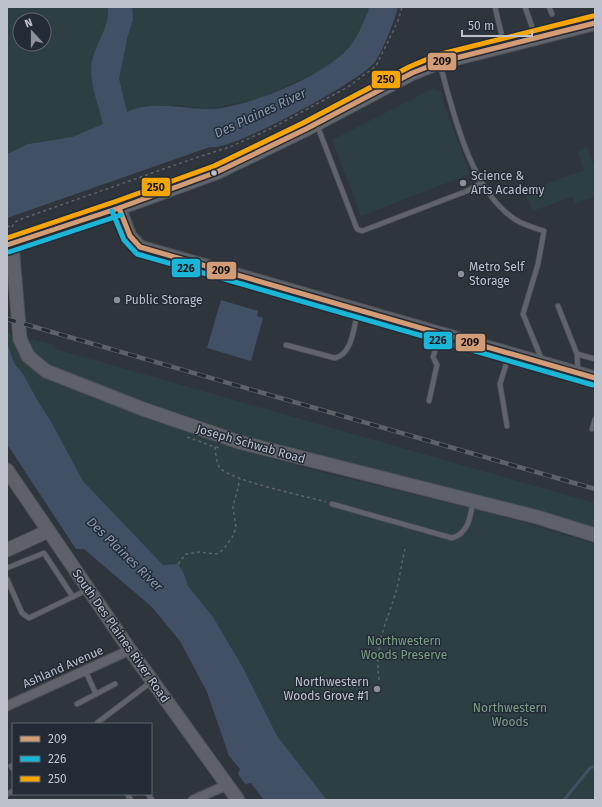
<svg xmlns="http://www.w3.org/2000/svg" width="602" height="807" font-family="'Fira Sans',sans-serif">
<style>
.green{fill:#2d3f42;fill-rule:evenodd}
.water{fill:#425066}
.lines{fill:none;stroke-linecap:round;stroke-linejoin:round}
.stream{stroke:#425066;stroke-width:3}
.lane-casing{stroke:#4e5156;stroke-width:6}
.street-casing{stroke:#4e5156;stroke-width:11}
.secondary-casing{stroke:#4e5156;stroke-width:15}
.primary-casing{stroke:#4d5158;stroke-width:16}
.path{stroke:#5e6267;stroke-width:1.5;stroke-dasharray:3 3;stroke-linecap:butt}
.lane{stroke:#60636a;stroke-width:4.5}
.street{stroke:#60636a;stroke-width:9}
.secondary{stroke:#5e6268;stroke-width:13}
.primary{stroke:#62656c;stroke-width:14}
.rail-casing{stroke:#5e6268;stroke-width:4.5}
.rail{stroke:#232b37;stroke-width:3;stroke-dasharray:9;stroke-linecap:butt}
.bus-1-casing{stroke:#232b37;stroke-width:8}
.bus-2-casing{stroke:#232b37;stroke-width:8}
.bus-3-casing{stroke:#232b37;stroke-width:8}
.bus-1{stroke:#d39c74;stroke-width:5}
.bus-2{stroke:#1ab6d8;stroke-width:5}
.bus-3{stroke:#f7a600;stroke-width:5}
.bus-dot{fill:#bcc1cb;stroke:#232b37;stroke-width:1.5}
.poi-dot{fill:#8b9099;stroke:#232b37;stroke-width:1.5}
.labels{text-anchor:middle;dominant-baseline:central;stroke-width:3;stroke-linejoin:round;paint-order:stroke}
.poi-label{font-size:12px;fill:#bcc1cb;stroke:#232b37;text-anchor:start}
.street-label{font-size:12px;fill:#bcc1cb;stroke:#232b37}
.park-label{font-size:12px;fill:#7c9e84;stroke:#232b37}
.water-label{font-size:13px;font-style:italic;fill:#8697af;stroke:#232b37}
.line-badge{stroke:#232b37;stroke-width:1.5}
.pale-badge-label{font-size:11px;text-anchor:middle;font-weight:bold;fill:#111}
</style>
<rect width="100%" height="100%" fill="#2f353c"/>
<g class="green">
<path d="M 7,7 L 369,7 L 368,12 L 353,43 L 329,66 L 259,99 L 209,109 L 174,105 L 94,128 L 72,137 L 28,144 L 7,154 ZM 20,20 L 44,20 L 44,44 L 20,44 Z"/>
<polygon points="434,88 441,92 444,104 470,174 361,216 332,140"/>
<polygon points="587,147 595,168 595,196 575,204 572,197 532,211 525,192 584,170 577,151"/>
<polygon points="7,332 15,334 63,384 167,424 233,447 321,472 492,513 595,544 595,800 327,800 277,736 241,664 213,617 188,586 184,574 163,565 83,481 49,418 14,363 7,342"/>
<polygon points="30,339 55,345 55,349 595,503 595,528 441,485 307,453 215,428 139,402 44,364 37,358 27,344 31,341"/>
</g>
<g class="water">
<path d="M 108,7 L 132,7 L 133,19 L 127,39 L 119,79 L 127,112 C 153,100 182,109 209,109 C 247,108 332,74 353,42 C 359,34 363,22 368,12 L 369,7 L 398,7 C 395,19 382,54 374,63 C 358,82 231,152 210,147 L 7,218 L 7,154 L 28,144 L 72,137 L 103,124 C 99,107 91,87 91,69 C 92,47 110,30 108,7 Z"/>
<polygon points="221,300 258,311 257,316 263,318 251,361 207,348"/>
<polygon points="7,342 14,363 23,374 39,403 49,418 83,481 163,565 178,564 184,574 188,586 213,617 241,664 277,736 327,800 264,800 251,783 245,784 238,774 240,769 229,756 207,692 180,641 152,607 84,549 76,549 7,444"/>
</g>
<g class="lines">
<polyline class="stream" points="564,800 590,768 595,766"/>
<defs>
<g id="lane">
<polyline points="495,7 504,45"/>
<polyline points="525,7 535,35"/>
<polyline points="549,7 552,14"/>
<path d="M 440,64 C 453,112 471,192 516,220 C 524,225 535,228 544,231 L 538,264 L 523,314 L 542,360"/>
<polyline points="317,125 357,229 362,231 467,191 481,183"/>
<polyline points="558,306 577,354 578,371"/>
<path d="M 286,345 L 335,358 C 353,354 354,325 358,310"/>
<polyline points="577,354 595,359"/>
<polyline points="429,401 437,365 433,357 440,335"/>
<polyline points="507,426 500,384 509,355"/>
<polyline points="592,429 595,419"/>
<path d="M 332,504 L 452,538 C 469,533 470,517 473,502"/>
<polyline points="7,568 44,553 73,597"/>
<polyline points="7,579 22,613 29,618 87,590"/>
<polyline points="85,670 96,694"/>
<polyline points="77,704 115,684"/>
<polyline points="98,724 97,723 151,682"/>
<polyline points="11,766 13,769"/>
<polyline points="7,794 13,791"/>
<polyline points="127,794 131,800"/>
<polyline points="148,794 152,800"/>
</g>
<g id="street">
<polyline points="7,706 130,650"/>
<polyline points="193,800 227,785"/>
</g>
<g id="secondary">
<polyline points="119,208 130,236 140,247 595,378"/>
<polyline points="12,244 20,339 28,356 46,371 143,409 239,442 537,517 595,535"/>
<polyline points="7,470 130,650 238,800"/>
<polyline points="7,550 48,531"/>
</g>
<polyline id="primary" points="7,245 119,208 217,172 306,129 412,73 440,62 595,23"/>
</defs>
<use href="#lane" class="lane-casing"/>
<use href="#street" class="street-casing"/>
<use href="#secondary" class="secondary-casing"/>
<use href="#primary" class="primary-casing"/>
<g class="path">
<polyline points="7,227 12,225"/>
<polyline points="12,227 15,222 24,218 195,158 230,147 272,128 348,87 376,66 398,21 402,7"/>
<polyline points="187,437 212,446 221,448"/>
<path d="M 215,447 C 216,454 216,463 220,468 C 232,481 305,496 326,502"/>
<polyline points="178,564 186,554 199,552 216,554 223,550 233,536 236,527 233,507 240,479"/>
<path d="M 379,680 C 375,645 383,632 393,601 C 399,584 401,566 405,549"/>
</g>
<use href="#lane" class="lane"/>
<use href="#street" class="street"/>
<use href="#secondary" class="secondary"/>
<use href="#primary" class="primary"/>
<defs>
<polyline id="rail" points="7,319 595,489"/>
</defs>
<use href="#rail" class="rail-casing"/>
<use href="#rail" class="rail"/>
<defs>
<g id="bus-1">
<polyline points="119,208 130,236 140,247 595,378"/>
<polyline points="7,245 119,208 217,172 306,129 412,73 440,62 595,23"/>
</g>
<g id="bus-2">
<polyline points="112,211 124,240 137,254 593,385"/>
<polyline points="9,252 121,215"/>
</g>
<polyline id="bus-3" points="7,238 117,201 214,166 303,123 409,67 437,55 593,16"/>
</defs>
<use href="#bus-1" class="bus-1-casing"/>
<use href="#bus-2" class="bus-2-casing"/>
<use href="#bus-3" class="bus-3-casing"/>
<use href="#bus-1" class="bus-1"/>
<use href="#bus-2" class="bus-2"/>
<use href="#bus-3" class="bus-3"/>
</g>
<circle class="bus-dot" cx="214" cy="173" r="3.5"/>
<g class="poi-dot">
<circle cx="463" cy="183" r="4"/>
<circle cx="461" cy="274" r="4"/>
<circle cx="117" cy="300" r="4"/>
<circle cx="377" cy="689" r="4"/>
</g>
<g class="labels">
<g class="poi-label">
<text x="471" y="176">Science &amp;<tspan x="471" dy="14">Arts Academy</tspan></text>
<text x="469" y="267">Metro Self<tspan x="469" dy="14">Storage</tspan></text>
<text x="125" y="300">Public Storage</text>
<text x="369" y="682" text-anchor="end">Northwestern<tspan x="369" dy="14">Woods Grove #1</tspan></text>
</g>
<g class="street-label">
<text transform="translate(251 444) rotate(16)">Joseph Schwab Road</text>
<text transform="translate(121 636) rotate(55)">South Des Plaines River Road</text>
<text transform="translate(63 667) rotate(-24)">Ashland Avenue</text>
</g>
<g class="park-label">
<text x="404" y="641">Northwestern<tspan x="404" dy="14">Woods Preserve</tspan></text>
<text x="510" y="708">Northwestern<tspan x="510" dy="14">Woods</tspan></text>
</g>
<g class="water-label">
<text transform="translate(260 113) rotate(-25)">Des Plaines River</text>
<text transform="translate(125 554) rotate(44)">Des Plaines River</text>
</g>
</g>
<g class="line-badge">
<rect x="427" y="52" width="30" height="19" rx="4" fill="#d39c74"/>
<rect x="371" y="70" width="30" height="19" rx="4" fill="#f7a600"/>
<rect x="141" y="177" width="30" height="20" rx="4" fill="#f7a600"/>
<rect x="171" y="258" width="30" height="20" rx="4" fill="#1ab6d8"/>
<rect x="206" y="261" width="31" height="19" rx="4" fill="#d39c74"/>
<rect x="423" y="331" width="30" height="19" rx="4" fill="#1ab6d8"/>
<rect x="455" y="333" width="31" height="19" rx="4" fill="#d39c74"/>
</g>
<g class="pale-badge-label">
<text x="442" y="65">209</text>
<text x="386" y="83">250</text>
<text x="156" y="191">250</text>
<text x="186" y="272">226</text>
<text x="221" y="274">209</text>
<text x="438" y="344">226</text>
<text x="470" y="346">209</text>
</g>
<rect width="602" height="807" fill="none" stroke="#bcc1cb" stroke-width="16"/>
<rect x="12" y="723" width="140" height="72" fill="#232b37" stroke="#606772"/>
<rect x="20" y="736" width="20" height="6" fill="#d39c74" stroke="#606772"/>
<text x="48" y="743" font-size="12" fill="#bcc1cb">209</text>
<rect x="20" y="756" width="20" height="6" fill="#1ab6d8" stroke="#606772"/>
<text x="48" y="763" font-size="12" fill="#bcc1cb">226</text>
<rect x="20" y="776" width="20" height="6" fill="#f7a600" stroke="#606772"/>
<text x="48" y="783" font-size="12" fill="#bcc1cb">250</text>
<g transform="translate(32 32) rotate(339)"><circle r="19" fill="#232b37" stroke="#606772"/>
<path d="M0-3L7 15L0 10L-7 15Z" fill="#8b9099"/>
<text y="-6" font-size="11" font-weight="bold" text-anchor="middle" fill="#bcc1cb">N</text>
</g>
<path d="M462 30v6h70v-6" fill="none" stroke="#bcc1cb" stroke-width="2"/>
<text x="468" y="30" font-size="12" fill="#bcc1cb" stroke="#232b37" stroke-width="3" paint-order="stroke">50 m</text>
</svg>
